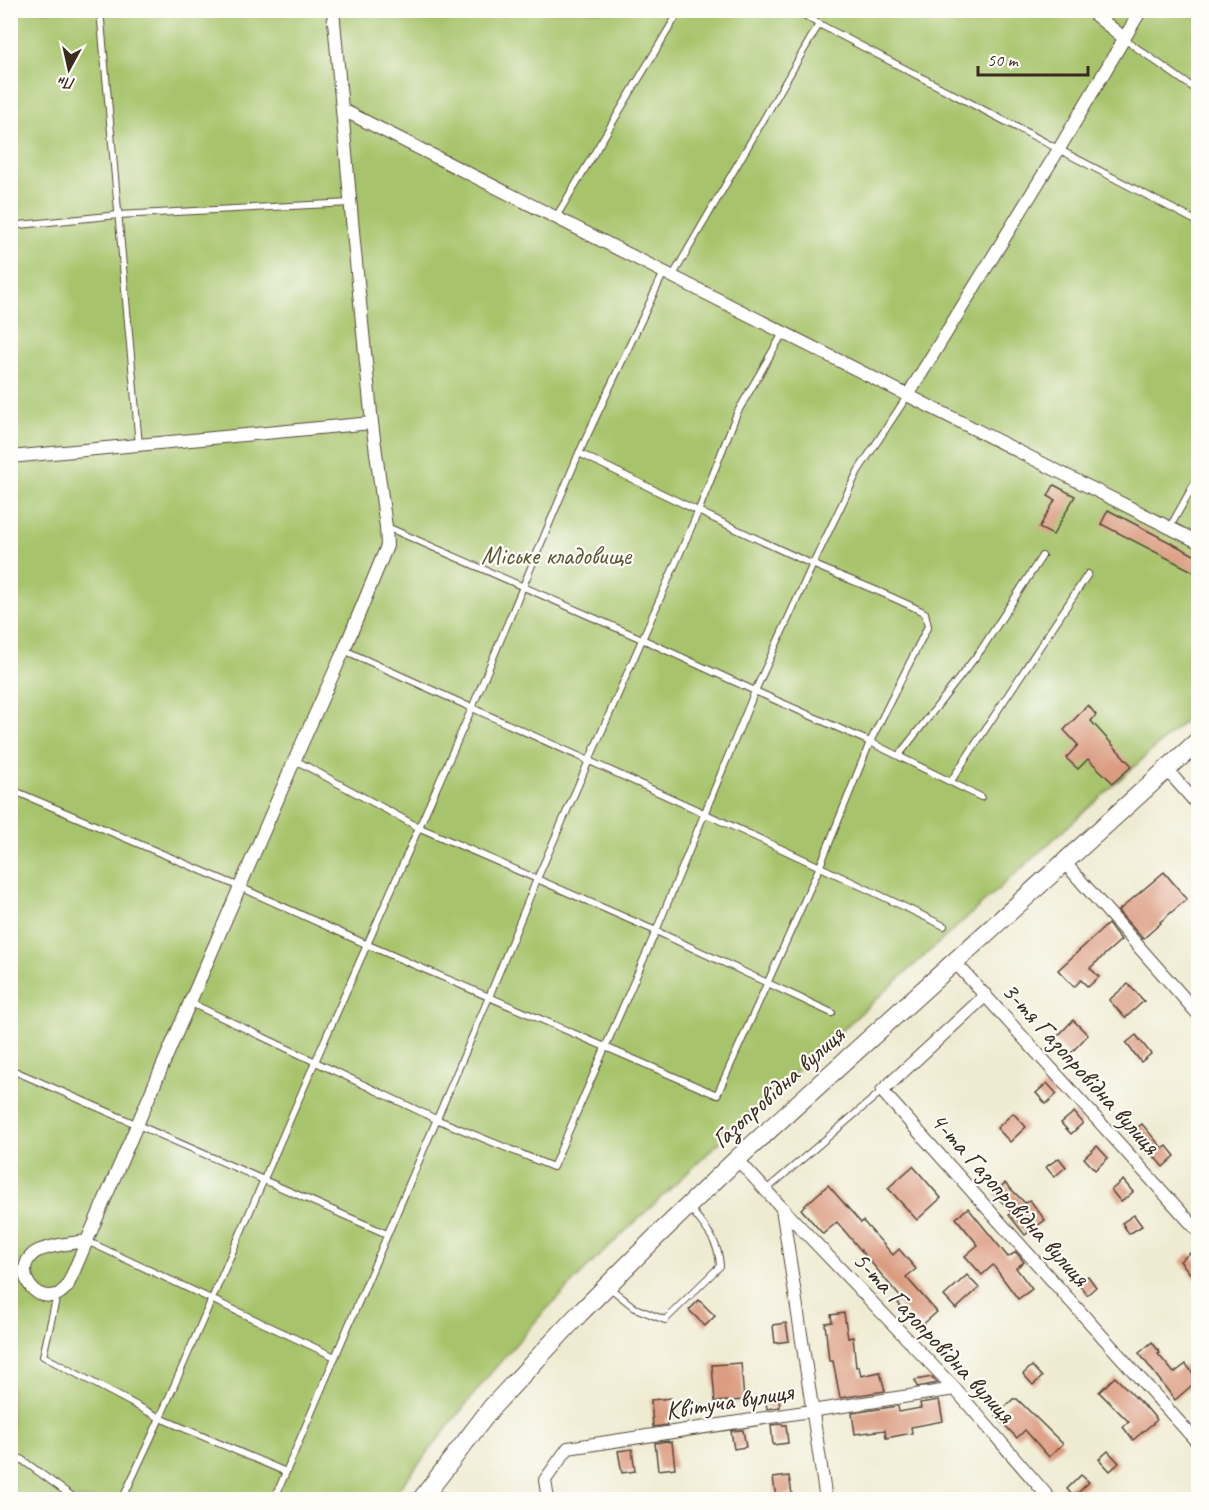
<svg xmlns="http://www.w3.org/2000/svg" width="1209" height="1510" font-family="Caveat,sans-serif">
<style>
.green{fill:#a7c46c;stroke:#717745;stroke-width:1.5}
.building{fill:#db9b80}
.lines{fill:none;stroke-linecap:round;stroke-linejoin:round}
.lane-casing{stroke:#564739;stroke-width:8}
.street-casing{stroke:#564739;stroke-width:14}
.secondary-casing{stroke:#564739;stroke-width:20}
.lane{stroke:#fff;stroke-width:6}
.street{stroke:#fff;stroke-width:12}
.secondary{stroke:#fff;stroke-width:18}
.labels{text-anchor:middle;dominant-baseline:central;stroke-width:4.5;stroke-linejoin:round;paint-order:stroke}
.park-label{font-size:26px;fill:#5b5835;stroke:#fdfcf7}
.street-label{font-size:26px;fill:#3b2a1e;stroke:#fdfcf7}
</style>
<rect width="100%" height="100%" fill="#fdfcf7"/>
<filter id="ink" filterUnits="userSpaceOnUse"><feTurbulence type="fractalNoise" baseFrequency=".0167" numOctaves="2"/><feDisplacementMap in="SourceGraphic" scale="12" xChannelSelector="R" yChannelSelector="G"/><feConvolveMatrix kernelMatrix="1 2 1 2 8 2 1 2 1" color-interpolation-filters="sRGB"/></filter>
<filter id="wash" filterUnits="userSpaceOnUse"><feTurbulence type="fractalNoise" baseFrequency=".008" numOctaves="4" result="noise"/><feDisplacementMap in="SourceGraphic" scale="24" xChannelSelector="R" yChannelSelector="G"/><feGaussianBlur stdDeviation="1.35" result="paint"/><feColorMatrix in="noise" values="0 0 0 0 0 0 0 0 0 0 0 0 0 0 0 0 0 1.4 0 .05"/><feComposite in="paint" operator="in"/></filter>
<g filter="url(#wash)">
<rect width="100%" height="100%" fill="#efebd2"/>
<polygon class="green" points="10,11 1198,11 1198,709 760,1104 595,1260 541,1315 489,1375 391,1499 11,1499"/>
<g id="blocks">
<g class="building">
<polygon points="1054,485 1075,496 1053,535 1039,528 1055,500 1048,496"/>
<polygon points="1108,510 1198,557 1198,574 1101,524"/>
<polygon points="1088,705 1096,715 1091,721 1132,766 1113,783 1088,759 1078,769 1066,758 1078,745 1064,730"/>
<polygon points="1164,872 1187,899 1160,922 1161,923 1143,939 1118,911"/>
<polygon points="1108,924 1121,940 1090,968 1099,977 1088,987 1081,980 1074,987 1058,970"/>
<polygon points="1128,984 1144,1001 1125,1018 1109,1000"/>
<polygon points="1073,1020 1088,1035 1069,1055 1054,1040"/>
<polygon points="1136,1035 1151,1054 1141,1062 1126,1043"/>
<polygon points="1047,1083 1057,1094 1046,1104 1036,1093"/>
<polygon points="1074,1112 1083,1123 1071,1134 1061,1123"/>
<polygon points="1013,1113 1026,1127 1010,1142 997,1128"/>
<polygon points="1142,1124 1163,1149 1167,1146 1175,1156 1163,1167 1133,1131"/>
<polygon points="1097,1146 1108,1158 1095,1170 1084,1158"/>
<polygon points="1059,1158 1066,1167 1054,1177 1046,1167"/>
<polygon points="913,1166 941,1198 917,1220 888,1188"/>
<polygon points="1123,1180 1133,1192 1121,1202 1111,1190"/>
<polygon points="1005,1183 1025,1203 1030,1200 1045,1220 1025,1235 1009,1215 1012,1213 994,1193"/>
<polygon points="828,1185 861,1223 863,1221 893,1255 899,1249 916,1269 906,1277 937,1312 921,1326 916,1320 914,1322 898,1303 902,1299 837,1222 823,1234 801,1209"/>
<polygon points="968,1208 1008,1257 1016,1252 1024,1262 1016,1268 1032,1289 1018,1299 993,1265 982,1275 965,1256 978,1245 956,1218"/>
<polygon points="1134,1215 1142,1226 1129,1234 1122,1223"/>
<polygon points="1190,1253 1198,1263 1198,1283 1180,1261"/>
<polygon points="967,1275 979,1288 956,1309 944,1296"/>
<polygon points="1088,1276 1096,1287 1087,1295 1078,1283"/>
<polygon points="699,1300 715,1316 705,1326 689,1310"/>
<polygon points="844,1313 848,1338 853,1337 856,1367 859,1367 861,1376 880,1372 885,1391 840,1398 833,1361 829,1361 825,1323 832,1322 831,1315"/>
<polygon points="786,1323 789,1341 775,1343 773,1325"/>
<polygon points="1152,1342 1160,1353 1158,1354 1174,1373 1186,1364 1198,1380 1175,1400 1139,1353"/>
<polygon points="741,1363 744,1400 715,1402 712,1365"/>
<polygon points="1032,1366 1042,1377 1033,1385 1023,1374"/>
<polygon points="932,1377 938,1383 917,1387 915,1380"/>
<polygon points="1115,1377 1146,1408 1146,1407 1157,1420 1133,1440 1123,1427 1129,1422 1099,1392"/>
<polygon points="778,1393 780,1407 767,1409 765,1395"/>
<polygon points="671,1398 673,1418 666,1419 667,1425 653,1427 651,1400"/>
<polygon points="1013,1399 1017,1399 1063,1444 1049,1457 1025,1430 1017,1438 996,1416"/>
<polygon points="939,1400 943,1421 911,1427 912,1433 886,1438 885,1430 855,1434 852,1413 898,1406 899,1412 921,1408 920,1403"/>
<polygon points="782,1424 782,1425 786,1425 788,1443 773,1445 771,1425"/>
<polygon points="743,1430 746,1447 734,1449 731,1431"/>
<polygon points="668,1441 668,1442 672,1442 675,1468 658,1470 655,1443"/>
<polygon points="632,1449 635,1471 622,1473 618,1451"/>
<polygon points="1108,1451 1119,1463 1110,1471 1099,1459"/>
<polygon points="1081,1475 1089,1482 1074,1497 1067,1489"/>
<polygon points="789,1476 792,1494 776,1497 773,1478"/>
</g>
</g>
</g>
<g filter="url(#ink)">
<use href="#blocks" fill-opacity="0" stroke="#564739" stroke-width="1.5"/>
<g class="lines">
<defs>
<g id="lane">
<polyline points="100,10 139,445"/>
<polyline points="796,10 819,24 1198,222"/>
<polyline points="1124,39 1198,91"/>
<polyline points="556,217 680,10"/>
<polyline points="10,226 118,215 350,203"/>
<polyline points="672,277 819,24"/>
<polyline points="387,527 642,639 755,691 870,742 981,797"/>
<polyline points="1170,527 1198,477"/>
<path d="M 344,650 C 544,741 746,830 944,926"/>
<polyline points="899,755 981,650 1042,556"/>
<polyline points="295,760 418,827 656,931 832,1013"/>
<polyline points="951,781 1088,574"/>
<path d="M 10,789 L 240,887 L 368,945 L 717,1095 L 820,866 L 870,742 L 928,626 L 925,613 C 889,594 849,580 812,564 C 733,529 656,491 579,453"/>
<polyline points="191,1003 436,1119 553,1167 656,931 755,691 813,564 858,471 908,395"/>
<polyline points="10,1069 387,1234"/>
<polyline points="766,1190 882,1091"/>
<polyline points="87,1241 335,1357"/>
<path d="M 610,1288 L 635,1308 L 665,1320 L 720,1266 C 719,1241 705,1227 690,1208"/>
<polyline points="57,1295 43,1356 160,1418 286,1472"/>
<polyline points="10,1453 21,1459 77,1500"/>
<polyline points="122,1500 160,1418 315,1062 472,708 579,453 664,272"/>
<polyline points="274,1500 489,997 537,879 698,512 737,413 783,333"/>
</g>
<g id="street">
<polyline points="1089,10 1124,38"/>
<polyline points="343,110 1198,542"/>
<polyline points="908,395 1059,149 1141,10"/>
<polyline points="10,457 372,423"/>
<polyline points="1167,770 1198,805"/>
<polyline points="1065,863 1198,1014"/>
<polyline points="954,961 1198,1231"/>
<polyline points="986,995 882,1091 1198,1443"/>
<polyline points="737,1159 782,1208 826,1500"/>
<polyline points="782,1208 955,1389 1051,1500"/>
<path d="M 87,1241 C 74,1243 42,1246 33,1254 C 14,1270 32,1302 56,1295 C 60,1294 64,1289 67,1287 L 295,759 L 344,650 L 387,546 L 386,527 L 372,423 L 354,242 L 333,10"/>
<polyline points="548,1500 545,1480 568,1448 955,1389"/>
</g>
<polyline id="secondary" points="421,1500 492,1407 579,1314 657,1236 737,1159 1198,741"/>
</defs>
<use href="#lane" class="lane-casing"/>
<use href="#street" class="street-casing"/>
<use href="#secondary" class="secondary-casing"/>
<use href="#lane" class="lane"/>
<use href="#street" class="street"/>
<use href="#secondary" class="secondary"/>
</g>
</g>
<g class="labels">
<g class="park-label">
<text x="556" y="555">Міське кладовище</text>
</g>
<g class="street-label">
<text transform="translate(1081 1068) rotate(48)">3-тя Газопровідна вулиця</text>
<text transform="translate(778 1087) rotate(-42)">Газопровідна вулиця</text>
<text transform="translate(1010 1199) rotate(48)">4-та Газопровідна вулиця</text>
<text transform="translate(934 1337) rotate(47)">5-та Газопровідна вулиця</text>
<text transform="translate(729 1401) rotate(-9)">Квітуча вулиця</text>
</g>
</g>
<rect width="1209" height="1510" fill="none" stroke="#fdfcf7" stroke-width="36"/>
<g transform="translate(69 69) rotate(188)" stroke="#fdfcf7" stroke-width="4.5" paint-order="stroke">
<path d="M0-4.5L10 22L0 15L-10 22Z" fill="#3b2a1e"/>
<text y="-9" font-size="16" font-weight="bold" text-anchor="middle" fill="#3b2a1e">Пн</text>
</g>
<path d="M978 66v9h110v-9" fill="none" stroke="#3b2a1e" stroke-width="3"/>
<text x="987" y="66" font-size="18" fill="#3b2a1e" stroke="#fdfcf7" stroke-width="4.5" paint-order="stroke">50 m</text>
</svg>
